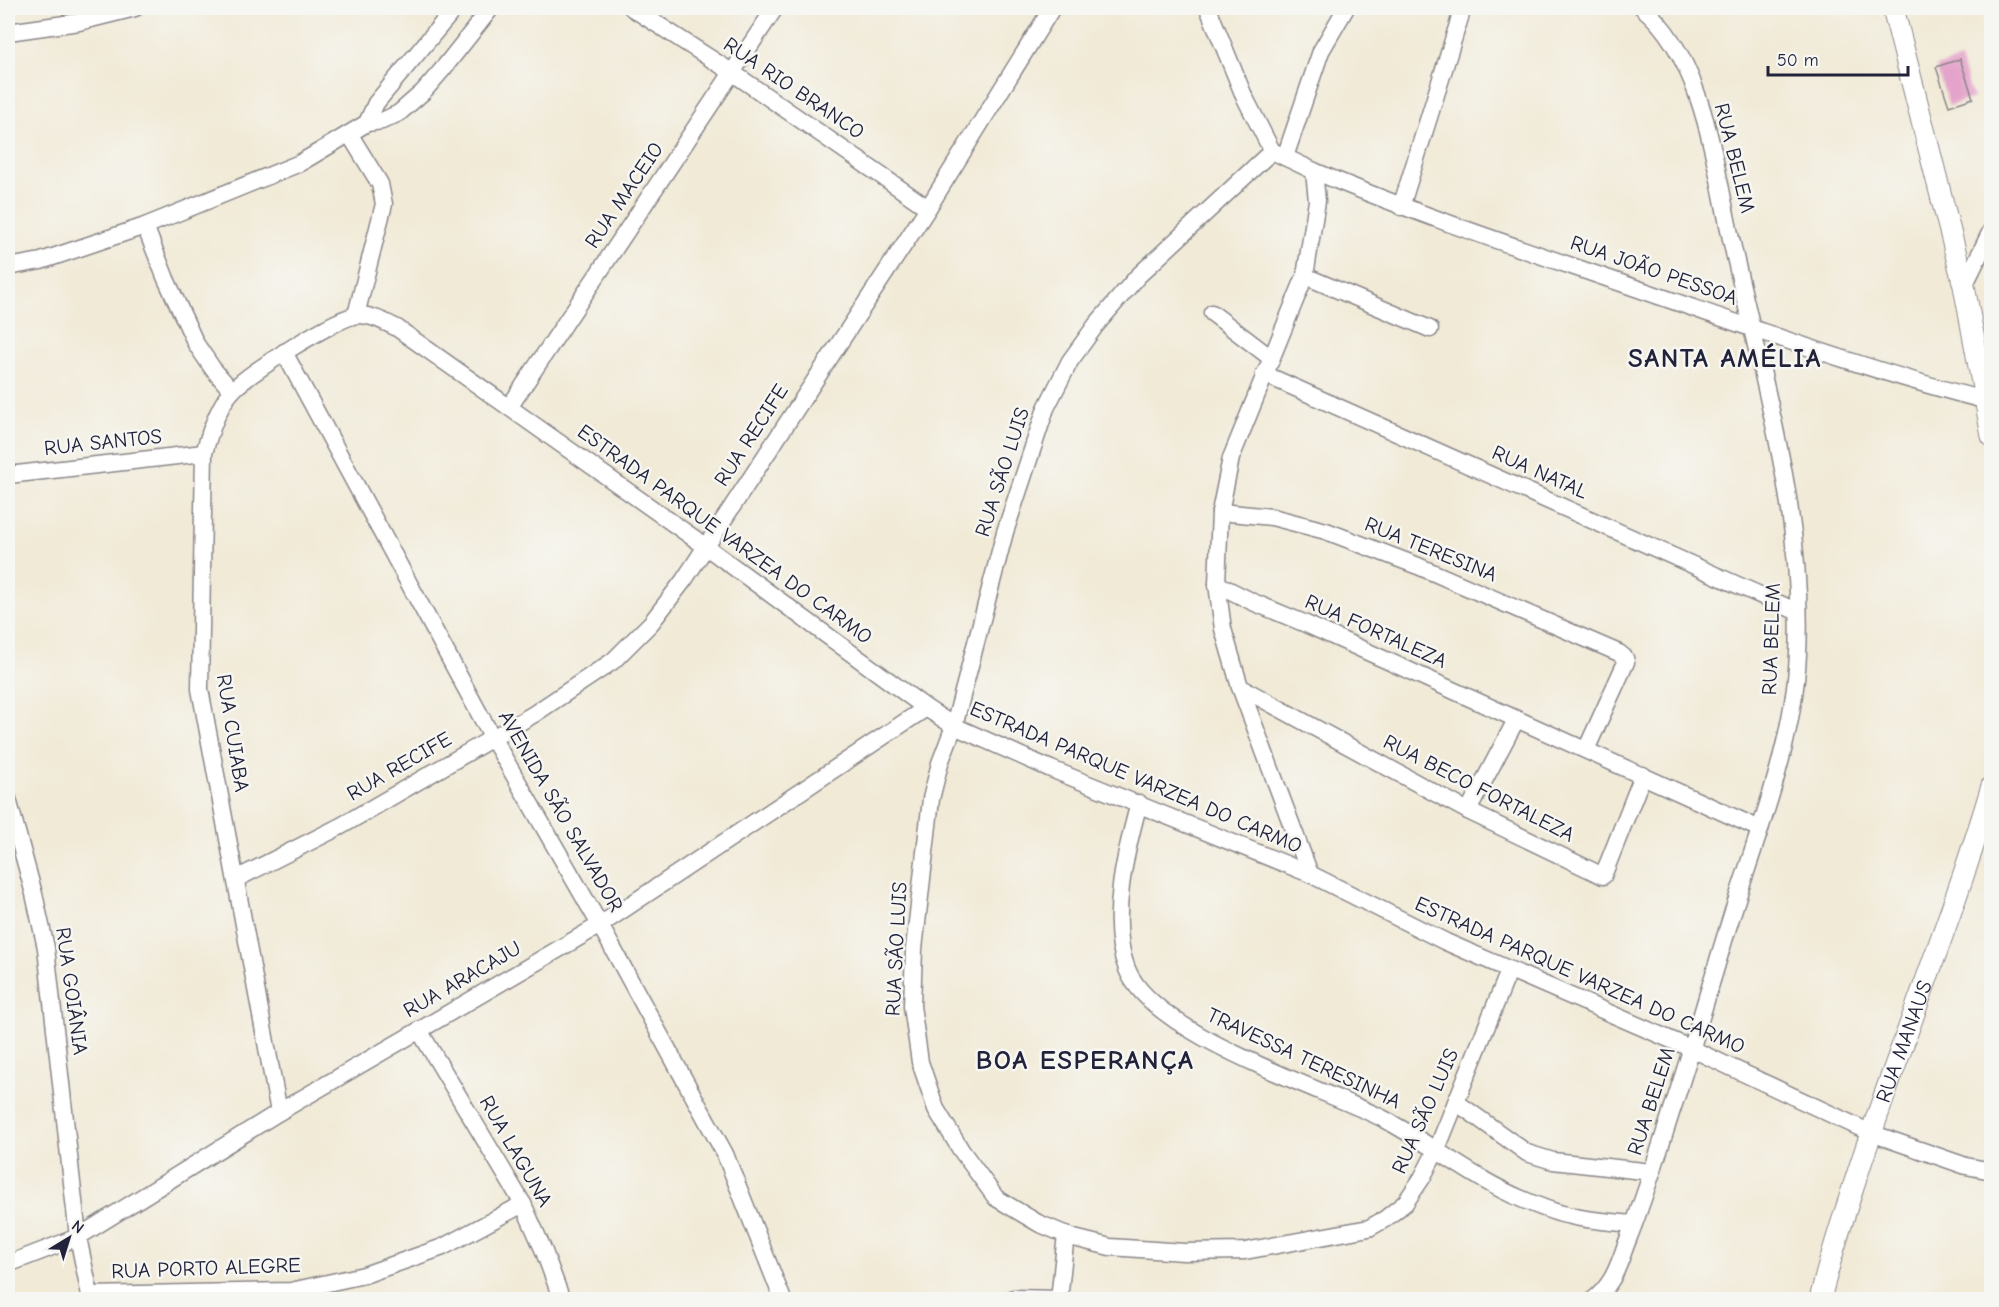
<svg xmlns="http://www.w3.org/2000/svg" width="1999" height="1307" font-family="'Comic Neue',sans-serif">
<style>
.building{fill:#e4a3ca}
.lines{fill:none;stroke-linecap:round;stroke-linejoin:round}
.minor-casing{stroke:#8a8689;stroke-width:19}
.tertiary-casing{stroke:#8a8689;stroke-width:23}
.minor{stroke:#fff;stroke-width:16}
.tertiary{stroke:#fff;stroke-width:21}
.labels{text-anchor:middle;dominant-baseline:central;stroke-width:5;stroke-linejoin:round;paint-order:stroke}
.street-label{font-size:21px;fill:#22223b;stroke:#f6f6f2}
.district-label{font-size:27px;font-weight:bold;letter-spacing:1.5px;fill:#22223b;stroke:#f6f6f2}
</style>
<rect width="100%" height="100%" fill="#f6f6f2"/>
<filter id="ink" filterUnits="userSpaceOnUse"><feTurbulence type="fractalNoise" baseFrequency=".0167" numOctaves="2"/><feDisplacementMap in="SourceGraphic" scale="12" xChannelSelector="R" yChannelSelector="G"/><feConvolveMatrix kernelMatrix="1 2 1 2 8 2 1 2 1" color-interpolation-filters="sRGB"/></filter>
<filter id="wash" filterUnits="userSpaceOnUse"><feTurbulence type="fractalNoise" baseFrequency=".008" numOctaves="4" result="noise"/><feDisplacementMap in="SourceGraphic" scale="24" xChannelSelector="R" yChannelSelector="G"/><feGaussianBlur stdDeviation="1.35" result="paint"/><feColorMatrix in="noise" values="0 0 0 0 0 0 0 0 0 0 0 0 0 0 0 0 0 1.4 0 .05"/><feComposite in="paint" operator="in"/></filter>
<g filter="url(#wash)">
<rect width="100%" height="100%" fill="#f1ead7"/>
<g id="blocks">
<polygon class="building" points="1960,59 1973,98 1949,106 1936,67"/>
</g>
</g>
<g filter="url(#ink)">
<use href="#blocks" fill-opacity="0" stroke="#8a8689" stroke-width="1.5"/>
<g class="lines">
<defs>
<g id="minor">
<polyline points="632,8 733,73 928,208"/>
<polyline points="1208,8 1244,96 1272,151"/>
<polyline points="8,32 79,22 135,8"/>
<polyline points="367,123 376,103 455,8"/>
<polyline points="350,135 380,184 384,204 356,315"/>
<polyline points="1285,157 1321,51 1346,8"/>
<path d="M 1314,171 C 1423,217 1535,253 1647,292 C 1758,330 1870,371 1984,400"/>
<polyline points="1401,207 1463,8"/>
<polyline points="145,226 166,279 196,344 213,369 232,391"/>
<polyline points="8,267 41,261 145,226 300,163 367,123 382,121 399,113 423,92 442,70 491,8"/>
<polyline points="1305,276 1430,329"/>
<polyline points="1964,286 1992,229"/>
<polyline points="1212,313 1271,358"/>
<polyline points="284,352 492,737 600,925 725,1154 783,1300"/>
<polyline points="1264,374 1798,612"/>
<polyline points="510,406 775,8"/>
<polyline points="8,475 204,453"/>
<polyline points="1220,512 1272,517 1326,531 1418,566 1619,653 1625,658 1626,662 1586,750"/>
<polyline points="1217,584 1253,602 1306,624 1760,829"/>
<polyline points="1240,687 1468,811 1603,876 1643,775"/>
<polyline points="8,799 34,894 46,948 78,1237 91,1300"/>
<path d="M 1139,803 C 1126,851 1108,921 1127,969 C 1152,1034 1319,1087 1382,1118 C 1430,1143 1473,1179 1524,1200 C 1538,1206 1555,1213 1571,1216 C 1591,1221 1614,1222 1634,1224"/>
<polyline points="1468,811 1516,720"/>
<polyline points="1310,874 1240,687 1223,629 1217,584 1220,512 1231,458 1305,276 1317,201 1314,171 1272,151 1138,276 1096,325 1070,361 1046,408 1005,532 954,726 940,763 931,799 914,949 912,1006 920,1062 936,1109 961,1150 996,1198 1038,1223 1074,1238 1110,1247 1184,1252 1245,1251 1369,1228 1385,1219 1405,1203 1422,1178 1437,1149 1509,971"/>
<polyline points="236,879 341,826 534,714 613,661 651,623 684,580 928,208 1052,8"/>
<polyline points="419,1030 523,1204 543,1249 562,1300"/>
<polyline points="1456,1102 1527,1153 1553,1161 1652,1172"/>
<path d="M 279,1112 L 200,689 L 204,453 C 209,435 219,405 232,391 C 247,374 338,316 358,315 C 372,315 385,322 397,328 L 705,546 L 926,708 L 954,726 L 1051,769 L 1310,874 L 1446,942 L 1692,1049 L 1871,1133 L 1966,1166 L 1992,1171"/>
<polyline points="8,1264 78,1237 279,1112 600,925 926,708"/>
<polyline points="90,1295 291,1291 364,1275 443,1247 523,1204"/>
<polyline points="1013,1298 1058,1299"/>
<polyline points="1059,1300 1066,1234"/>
<path d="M 1593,1300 C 1601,1294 1606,1288 1611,1280 C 1618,1269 1622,1255 1627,1242 C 1644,1200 1657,1157 1671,1113 C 1695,1042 1714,970 1737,899 C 1763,819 1794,738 1798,654 C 1805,513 1761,375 1731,239 C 1715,166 1703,57 1643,8"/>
</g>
<g id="tertiary">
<polyline points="1893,8 1964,286 1992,436"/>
<path id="s1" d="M 1820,1300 C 1831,1252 1847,1207 1862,1160 C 1904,1035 1954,913 1992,786"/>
</g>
</defs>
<use href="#minor" class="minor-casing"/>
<use href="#tertiary" class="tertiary-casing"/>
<use href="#minor" class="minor"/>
<use href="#tertiary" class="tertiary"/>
</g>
</g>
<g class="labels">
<g class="street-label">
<text transform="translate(794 88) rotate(34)">RUA RIO BRANCO</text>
<text transform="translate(1735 158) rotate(76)">RUA BELEM</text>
<text transform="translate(624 195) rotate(-56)">RUA MACEIO</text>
<text transform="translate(1654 270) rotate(19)">RUA JOÃO PESSOA</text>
<text transform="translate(751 435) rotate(-57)">RUA RECIFE</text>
<text transform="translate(103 442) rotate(-6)">RUA SANTOS</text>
<text transform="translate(1002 472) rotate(-72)">RUA SÃO LUIS</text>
<text transform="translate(1540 472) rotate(24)">RUA NATAL</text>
<text transform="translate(725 534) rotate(36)">ESTRADA PARQUE VARZEA DO CARMO</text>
<text transform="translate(1431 549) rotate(22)">RUA TERESINA</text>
<text transform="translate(1376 631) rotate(24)">RUA FORTALEZA</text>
<text transform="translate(1771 639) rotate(-88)">RUA BELEM</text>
<text transform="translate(233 733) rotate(81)">RUA CUIABA</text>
<text transform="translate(399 766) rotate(-30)">RUA RECIFE</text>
<text transform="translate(1136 777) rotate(23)">ESTRADA PARQUE VARZEA DO CARMO</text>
<text transform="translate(1479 788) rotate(27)">RUA BECO FORTALEZA</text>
<text transform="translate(561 811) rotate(60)">AVENIDA SÃO SALVADOR</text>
<text transform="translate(896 949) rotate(-87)">RUA SÃO LUIS</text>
<text transform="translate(1580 975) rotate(24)">ESTRADA PARQUE VARZEA DO CARMO</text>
<text transform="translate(462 979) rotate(-30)">RUA ARACAJU</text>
<text transform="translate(72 991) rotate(82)">RUA GOIÂNIA</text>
<text stroke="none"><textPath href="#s1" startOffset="272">RUA MANAUS</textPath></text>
<text transform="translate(1304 1058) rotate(25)">TRAVESSA TERESINHA</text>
<text transform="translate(1651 1101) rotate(-72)">RUA BELEM</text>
<text transform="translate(1425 1111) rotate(-66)">RUA SÃO LUIS</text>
<text transform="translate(516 1151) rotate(60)">RUA LAGUNA</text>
<text transform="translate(206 1268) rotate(-2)">RUA PORTO ALEGRE</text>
</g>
<g class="district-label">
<text x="1725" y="358">SANTA AMÉLIA</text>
<text x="1085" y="1060">BOA ESPERANÇA</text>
</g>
</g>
<rect width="1999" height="1307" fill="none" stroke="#f6f6f2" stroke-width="30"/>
<g transform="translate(69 1238) rotate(38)" stroke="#f6f6f2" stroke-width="4.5" paint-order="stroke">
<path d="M0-4.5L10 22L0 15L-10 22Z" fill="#22223b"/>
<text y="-9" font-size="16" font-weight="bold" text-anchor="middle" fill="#22223b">N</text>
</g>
<path d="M1768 66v9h140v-9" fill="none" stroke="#22223b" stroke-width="3"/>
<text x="1777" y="66" font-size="18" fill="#22223b" stroke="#f6f6f2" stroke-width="4.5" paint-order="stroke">50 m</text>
</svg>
